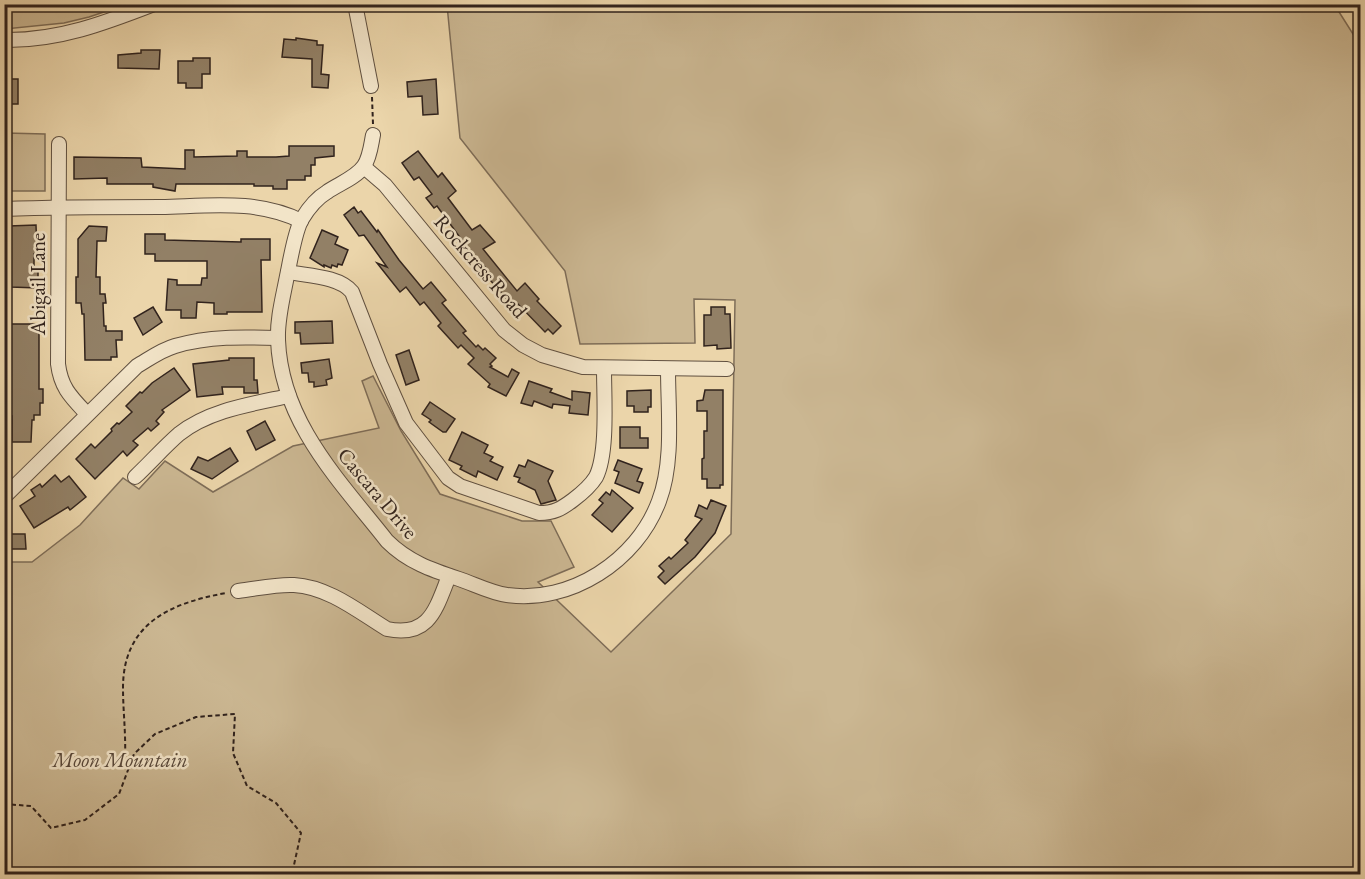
<svg xmlns="http://www.w3.org/2000/svg" width="1365" height="879" font-family="'EB Garamond',serif">
<style>
.green{fill:#cbb792;stroke:#7e6d58;stroke-width:1.5}
.building{fill:#928066;stroke:#31231d;stroke-width:1.5}
.lines{fill:none;stroke-linecap:round;stroke-linejoin:round}
.minor-casing{stroke:#605040;stroke-width:16}
.path{stroke:#31231d;stroke-width:2;stroke-dasharray:4.5 3;stroke-linecap:butt}
.minor{stroke:#f2e4c8;stroke-width:14}
.labels{text-anchor:middle;dominant-baseline:central;stroke-width:5;stroke-linejoin:round;paint-order:stroke}
.street-label{font-size:21px;fill:#31231d;stroke:#f2e4c8}
.park-label{font-size:21px;font-style:italic;fill:#58483a;stroke:#f2e4c8}
</style>
<rect width="100%" height="100%" fill="#ebd5aa"/>
<filter id="stains"><feTurbulence type="fractalNoise" baseFrequency=".00333" numOctaves="4"/><feColorMatrix values="0 0 0 0 .2 0 0 0 0 .09 0 0 0 0 .02 0 0 0 .5 -.17"/></filter>
<radialGradient id="worn" r=".72"><stop offset=".6" stop-color="#630" stop-opacity="0"/><stop offset="1" stop-color="#630" stop-opacity=".3"/></radialGradient>
<g class="green">
<polygon points="5,4 125,4 125,5 89,17 64,23 5,29"/>
<polygon points="1334,4 1360,45 1360,874 5,874 4,562 32,562 80,525 123,478 139,489 165,461 213,492 293,446 379,428 362,381 373,376 401,431 440,494 522,521 551,521 574,567 538,582 611,652 731,534 735,300 694,299 695,343 580,344 565,271 460,138 447,5"/>
<polygon points="5,133 45,134 45,191 5,191"/>
</g>
<g class="building">
<polygon points="296,38 317,41 317,45 323,45 321,74 329,75 328,88 312,87 312,59 282,57 284,39 296,40"/>
<polygon points="141,50 160,50 159,69 118,68 118,55 141,53"/>
<polygon points="193,58 210,58 210,74 202,74 202,88 186,88 186,83 178,83 178,61 193,61"/>
<rect x="4" y="79" width="14" height="25"/>
<polygon points="436,79 438,114 423,115 422,96 408,97 407,82"/>
<polygon points="289,146 334,146 334,156 315,158 315,165 311,165 311,176 305,176 305,180 287,180 287,189 273,189 273,186 254,186 254,184 176,184 175,191 153,187 153,184 107,184 107,178 74,179 74,157 141,158 142,167 185,169 185,150 194,150 194,157 237,156 237,151 247,151 247,157 276,157 289,156"/>
<polygon points="418,151 438,177 442,173 456,191 448,198 472,230 480,225 495,242 483,249 517,291 525,283 539,299 537,301 561,326 553,334 548,329 545,332 518,304 514,308 485,274 489,272 478,258 475,260 465,248 467,247 437,206 434,208 426,198 432,194 419,177 414,180 402,163"/>
<polygon points="354,207 358,213 361,211 377,232 378,230 399,260 423,289 431,282 446,300 442,303 466,331 463,333 476,347 478,345 483,350 485,348 496,358 490,364 492,366 490,367 508,377 512,369 519,373 506,396 488,387 490,384 468,364 474,358 461,345 458,348 438,326 441,323 424,302 420,305 406,287 400,292 377,263 387,267 364,235 359,236 344,215"/>
<polygon points="36,225 37,254 34,254 34,271 38,271 38,288 11,287 9,226"/>
<polygon points="89,226 107,227 106,241 97,241 96,277 100,277 100,294 105,294 106,303 103,303 104,326 106,326 106,331 122,331 122,340 116,340 117,357 111,357 111,360 85,360 84,314 82,314 81,303 76,303 76,277 78,277 78,239"/>
<polygon points="322,230 338,237 335,244 348,250 342,265 338,264 337,267 332,265 331,268 324,265 324,267 310,258"/>
<polygon points="145,234 165,234 165,240 241,242 241,239 270,239 270,260 261,260 262,312 227,312 227,314 214,314 214,303 197,302 196,318 181,318 181,310 166,310 168,279 177,280 177,285 201,285 202,278 207,278 207,261 155,261 155,254 145,254"/>
<polygon points="153,307 162,322 143,335 134,318"/>
<polygon points="711,307 725,307 725,314 730,314 731,348 717,349 717,345 704,346 704,315 711,315"/>
<polygon points="332,321 333,343 301,344 300,333 295,333 295,322"/>
<polygon points="11,324 39,324 39,389 43,389 43,403 40,403 40,415 34,415 34,420 32,420 31,442 12,442 12,416 9,416 8,375 4,375 4,356 11,356"/>
<polygon points="409,350 419,380 406,385 396,355"/>
<polygon points="229,358 254,358 254,380 257,380 258,393 244,393 244,387 222,387 223,394 197,397 193,364 229,360"/>
<polygon points="329,359 332,378 326,380 327,385 314,387 314,382 309,382 308,373 302,373 301,363"/>
<polygon points="174,368 190,390 162,410 164,412 156,421 159,424 151,431 148,428 133,441 138,445 127,456 123,451 95,479 76,459 91,444 95,448 112,431 111,429 117,423 119,424 132,412 126,406 140,392 142,393 152,383"/>
<polygon points="529,381 552,389 550,392 572,400 572,391 590,393 588,415 569,413 570,406 553,404 552,408 534,401 532,406 521,403"/>
<polygon points="651,390 651,407 648,407 648,412 634,412 634,406 627,406 627,391"/>
<polygon points="705,390 723,390 723,485 720,485 720,488 707,488 707,479 702,479 702,459 704,458 704,431 707,431 707,411 697,411 697,401 703,400"/>
<polygon points="430,402 455,419 446,432 443,432 429,422 431,420 422,414"/>
<polygon points="265,421 275,440 256,450 247,431"/>
<polygon points="620,427 640,427 640,438 648,438 648,448 620,448"/>
<polygon points="462,432 488,445 484,453 493,457 490,461 503,467 497,480 478,471 476,477 460,469 462,466 449,460"/>
<polygon points="230,448 238,461 212,479 191,469 198,457 208,461"/>
<polygon points="528,460 553,471 548,481 556,500 541,504 535,490 518,482 520,478 514,476 519,465 525,467"/>
<polygon points="618,460 642,469 637,481 643,483 639,493 615,483 619,472 614,470"/>
<polygon points="55,475 61,482 69,476 86,497 70,510 68,507 34,528 20,506 35,496 31,490 40,484 42,487"/>
<polygon points="612,490 633,508 612,532 592,515 603,503 599,500 606,492 610,495"/>
<polygon points="711,500 726,506 715,533 695,557 665,584 658,577 664,571 659,566 669,557 671,559 688,543 685,540 702,519 695,516 699,505 707,509"/>
<polygon points="4,534 25,534 26,549 4,549"/>
</g>
<g class="lines">
<defs>
<g id="minor">
<polyline points="355,4 371,86"/>
<path d="M 4,40 C 58,41 105,23 154,4"/>
<path d="M 373,135 C 371,145 370,157 364,166 C 356,178 338,184 327,192 C 317,198 308,209 302,219 C 295,230 290,262 287,276 C 283,297 277,319 278,340 C 281,422 339,480 387,541 C 408,562 432,570 459,579 C 474,584 491,593 507,595 C 570,604 637,561 659,501 C 674,462 668,410 668,369"/>
<path d="M 59,144 L 58,364 C 61,388 71,397 87,414"/>
<polyline points="364,167 385,185 504,330 523,345 542,355 583,367 727,369"/>
<path d="M 4,209 C 57,207 109,207 161,207 C 208,206 258,199 301,221"/>
<path d="M 288,272 C 308,276 339,276 352,292 L 380,364 L 406,423 L 448,478 L 460,486 L 539,513 C 554,513 561,509 573,500 C 581,494 591,485 596,477 C 608,453 604,397 604,369"/>
<path d="M 135,477 C 150,463 164,447 179,434 C 209,410 252,404 289,396"/>
<path d="M 4,497 L 137,366 C 149,359 161,350 175,346 C 209,336 243,337 278,338"/>
<path d="M 238,591 C 256,589 276,584 294,585 C 329,587 359,612 387,629 C 430,638 436,608 449,576"/>
</g>
</defs>
<use href="#minor" class="minor-casing"/>
<g class="path">
<polyline points="372,97 373,124"/>
<path d="M 129,762 L 125,757 C 126,734 123,711 123,688 C 123,623 171,603 226,593"/>
<polyline points="4,804 31,806 51,828 85,820 119,794 134,754 155,734 196,717 235,714 233,753 247,786 276,803 301,833 292,874"/>
</g>
<use href="#minor" class="minor"/>
</g>
<g class="labels">
<g class="street-label">
<text transform="translate(481 266) rotate(49)">Rockcress Road</text>
<text transform="translate(37 284) rotate(-90)">Abigail Lane</text>
<text transform="translate(378 493) rotate(50)">Cascara Drive</text>
</g>
<g class="park-label">
<text x="120" y="759">Moon Mountain</text>
</g>
</g>
<rect width="1365" height="879" fill="none" stroke="#ebd5aa" stroke-width="24"/>
<rect x="6" y="6" width="1353" height="867" fill="none" stroke="#31231d" stroke-width="3"/>
<rect x="12" y="12" width="1341" height="855" fill="none" stroke="#31231d" stroke-width="1.5"/>
<rect width="100%" height="100%" filter="url(#stains)"/>
<rect width="100%" height="100%" fill="url(#worn)"/>
</svg>
